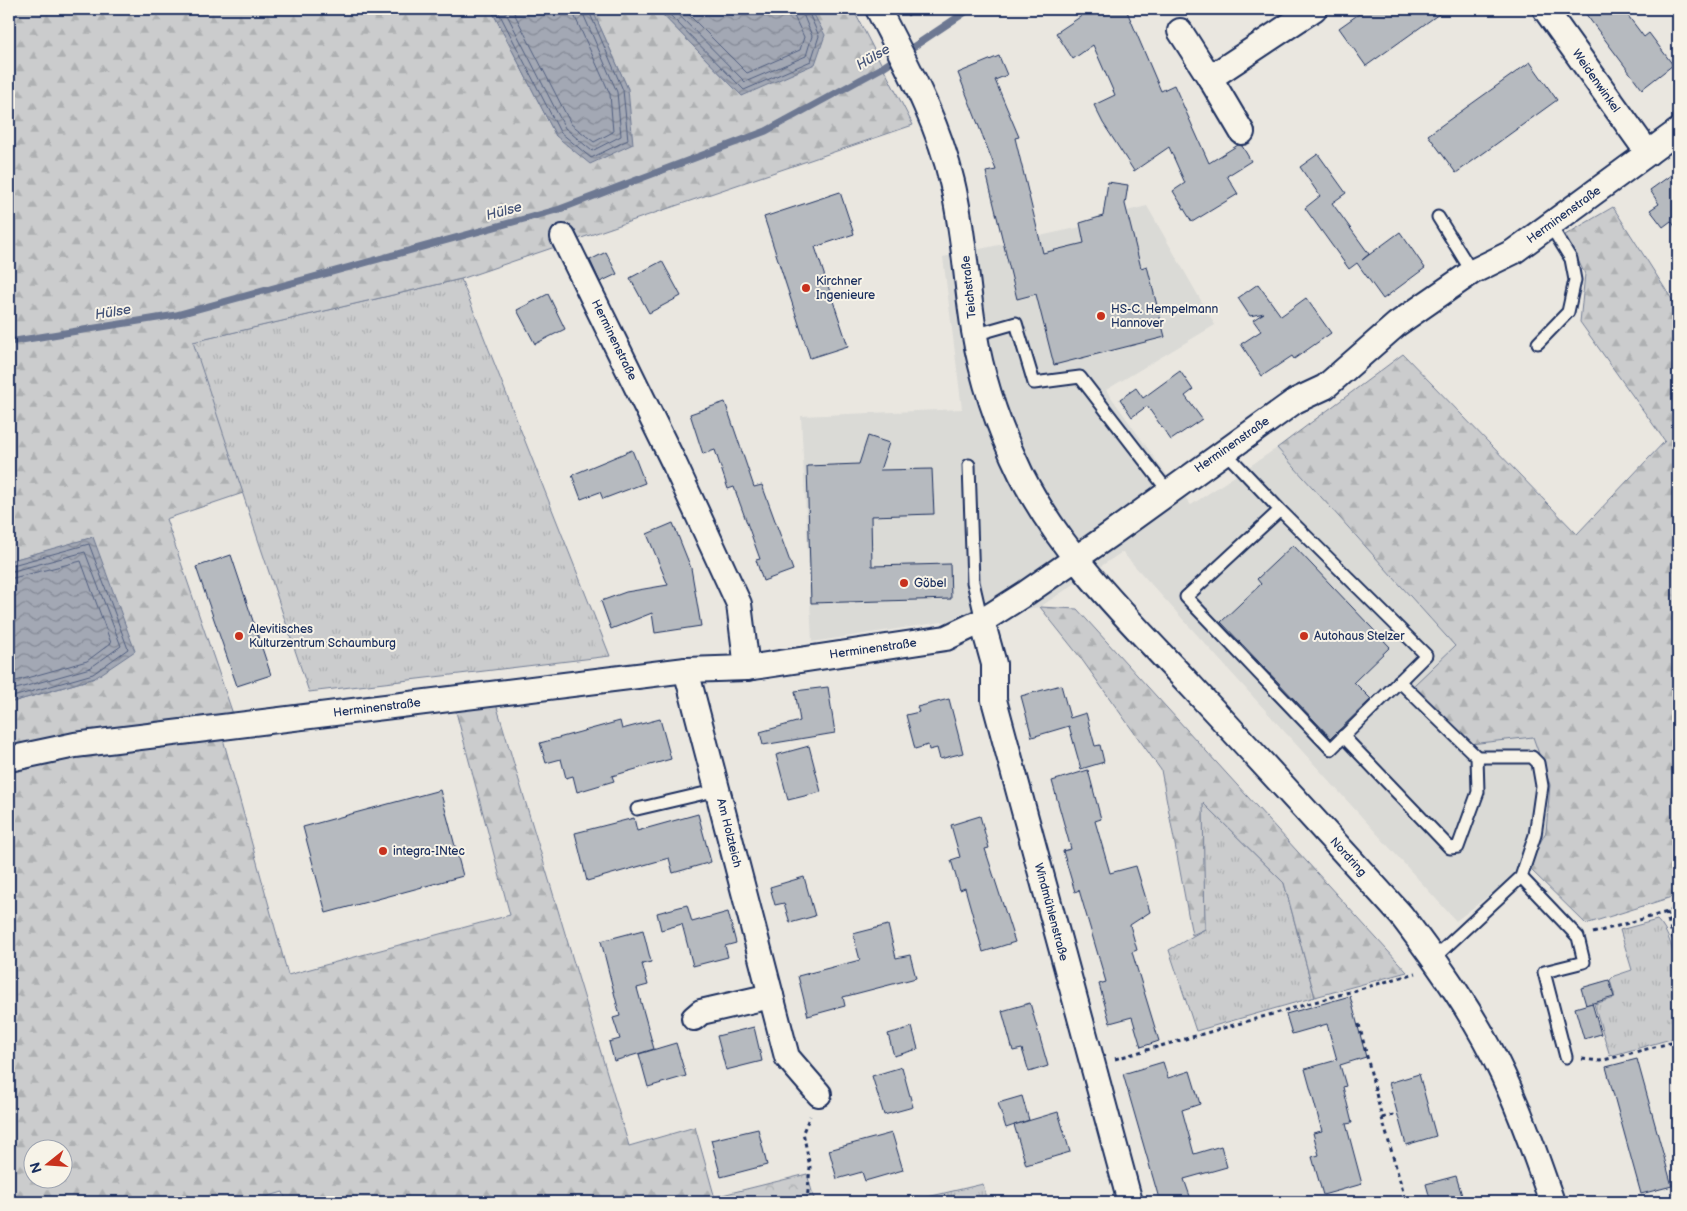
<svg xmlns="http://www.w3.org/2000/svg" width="1687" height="1211" font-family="'Balsamiq Sans',sans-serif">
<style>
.built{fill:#dadad6}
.grass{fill:url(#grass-tufts);stroke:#737e96}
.forest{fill:url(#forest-firs);stroke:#737e96;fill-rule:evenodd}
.park{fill:url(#park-crowns);stroke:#737e96}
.water{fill:url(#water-waves);stroke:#6d7892}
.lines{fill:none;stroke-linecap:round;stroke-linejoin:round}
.shore{stroke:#515f80;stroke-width:1}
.stream{stroke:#6d7892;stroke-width:7}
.building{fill:#b6babf;stroke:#1b2f5e}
.service-casing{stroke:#1b2f5e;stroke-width:15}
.minor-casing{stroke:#1b2f5e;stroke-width:28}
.path{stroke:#1b2f5e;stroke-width:3;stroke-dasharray:4 4;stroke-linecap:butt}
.service{stroke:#f7f3e8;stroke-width:11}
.minor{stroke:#f7f3e8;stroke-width:24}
.poi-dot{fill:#c8321e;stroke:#f7f3e8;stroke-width:2}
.labels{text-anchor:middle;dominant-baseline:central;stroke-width:4;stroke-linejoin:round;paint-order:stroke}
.street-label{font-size:12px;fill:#1b2f5e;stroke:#f7f3e8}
.poi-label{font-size:12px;fill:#1b2f5e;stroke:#f7f3e8;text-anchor:start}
.water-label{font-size:14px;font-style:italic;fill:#445378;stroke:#f7f3e8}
</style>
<defs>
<pattern id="grass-tufts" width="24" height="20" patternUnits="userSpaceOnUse" patternTransform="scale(1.25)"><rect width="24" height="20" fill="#cbcccd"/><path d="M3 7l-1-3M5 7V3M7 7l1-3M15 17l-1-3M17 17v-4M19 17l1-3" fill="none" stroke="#aeb0b2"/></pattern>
<pattern id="forest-firs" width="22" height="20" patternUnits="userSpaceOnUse" patternTransform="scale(1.25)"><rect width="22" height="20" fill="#cbcccd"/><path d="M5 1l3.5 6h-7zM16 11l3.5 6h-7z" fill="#aeb0b2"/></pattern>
<pattern id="park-crowns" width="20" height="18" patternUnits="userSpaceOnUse" patternTransform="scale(1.25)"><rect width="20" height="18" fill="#cbcccd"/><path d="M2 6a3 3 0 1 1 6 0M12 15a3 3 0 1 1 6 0" fill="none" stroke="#aeb0b2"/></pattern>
<pattern id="water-waves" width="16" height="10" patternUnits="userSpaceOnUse" patternTransform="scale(1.25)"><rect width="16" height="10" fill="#a3a8b4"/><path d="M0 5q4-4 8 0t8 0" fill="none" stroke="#848996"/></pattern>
</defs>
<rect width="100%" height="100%" fill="#eae7e0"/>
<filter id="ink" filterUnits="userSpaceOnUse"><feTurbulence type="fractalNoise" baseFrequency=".02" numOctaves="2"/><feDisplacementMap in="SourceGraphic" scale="10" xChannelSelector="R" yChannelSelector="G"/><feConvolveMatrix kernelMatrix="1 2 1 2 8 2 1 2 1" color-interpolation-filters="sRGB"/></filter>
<g filter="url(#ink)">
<polygon class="built" points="1147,206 1215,325 1106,390 1161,467 1191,505 1277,448 1455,646 1442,659 1470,744 1533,737 1550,785 1546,832 1527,866 1456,921 1122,552 1040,607 812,642 801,416 962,409 943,257 1081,227 1080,223 1108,215 1128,215 1127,211"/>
<g class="grass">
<polygon points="461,279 610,656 309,692 192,342"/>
<polygon points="1202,802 1284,883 1315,997 1196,1031 1169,950 1205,929"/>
<path d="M 1657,920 C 1681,942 1678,1006 1678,1037 L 1610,1056 L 1594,1004 L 1615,998 L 1610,980 L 1614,976 L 1632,970 L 1620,930 Z"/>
<polygon points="983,1184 988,1202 906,1202"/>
</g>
<g class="forest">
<path d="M 9,9 L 491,9 L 556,136 L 628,89 L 592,9 L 657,9 L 742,96 L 824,35 L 811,9 L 853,9 L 913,125 L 461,279 L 193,342 L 243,493 L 166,519 L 233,714 L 217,717 L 288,975 L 510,915 L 455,708 L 496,704 L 629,1146 L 695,1127 L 716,1202 L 287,1202 L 283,1192 L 249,1202 L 9,1202 L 9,703 L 95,678 L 93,538 L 9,561 ZM 32,1148 L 62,1148 L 62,1178 L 32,1178 Z"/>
<polygon points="1613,207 1678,309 1678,895 1586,924 1527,866 1546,832 1550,785 1533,737 1470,744 1412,687 1455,646 1277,448 1403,354 1577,534 1665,441 1580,322 1585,274 1565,235"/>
<polygon points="1040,607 1077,609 1407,972 1315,997 1284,883 1203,803 1205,929 1192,935 1161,770 1080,657"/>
</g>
<polygon class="park" points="807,1174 815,1202 707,1202 706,1199"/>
<g class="water">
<polygon points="491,9 592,9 628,89 633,144 590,164 556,136"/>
<polygon points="657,9 811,9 825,35 815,64 742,96"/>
<polygon points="93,537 135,651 95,678 9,703 9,561"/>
</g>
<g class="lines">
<g class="shore">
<polyline points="497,9 560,132 591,158 628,140 623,90 588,9"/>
<polyline points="504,9 565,128 592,151 621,136 617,92 581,9"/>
<polyline points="512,9 571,124 594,142 613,132 610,94 575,17 574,9"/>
<polyline points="664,9 744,90 811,61 819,36 807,9"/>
<polyline points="673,9 745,82 806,56 812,36 801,9"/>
<polyline points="683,9 747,73 800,50 804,37 794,16 793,9"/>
<polyline points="9,566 89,544 128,649 93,674 9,698"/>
<polyline points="9,572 85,552 121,646 90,668 9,691"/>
<polyline points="9,579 81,561 111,643 87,661 9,683"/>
</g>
<polyline class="stream" points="9,342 176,315 560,209 766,131 880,69 970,9"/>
</g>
<g class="building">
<polygon points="1092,9 1126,9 1161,91 1174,85 1209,163 1238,145 1242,146 1251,161 1227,176 1238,194 1192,222 1173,191 1185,183 1169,147 1134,171 1103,123 1094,105 1115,95 1093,45 1073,59 1056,33"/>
<polygon points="1366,9 1446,9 1366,66 1339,28"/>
<polygon points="1582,9 1623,9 1644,37 1649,33 1673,65 1642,89"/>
<polygon points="999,56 1007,75 995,80 1019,137 1015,138 1043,253 1084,243 1080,223 1103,216 1108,182 1128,185 1125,204 1141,268 1147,266 1165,337 1054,365 1036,294 1017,299 986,172 996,170 958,73"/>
<polygon points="1530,62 1557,100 1456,173 1428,135"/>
<polygon points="1318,154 1346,193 1332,203 1369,254 1362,260 1400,232 1425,268 1383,299 1357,263 1349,269 1305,208 1320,196 1300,167"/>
<polygon points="1678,170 1678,231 1671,221 1663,227 1650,210 1659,204 1650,190"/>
<polygon points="840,192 854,234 815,247 848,346 810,358 764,217"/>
<polygon points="606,252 617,274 600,282 590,260"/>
<polygon points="662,261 681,296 649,313 630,278"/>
<polygon points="1258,284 1281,316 1306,298 1331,333 1294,359 1292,356 1262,376 1241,344 1261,331 1253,320 1264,313 1250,316 1238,298"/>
<polygon points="548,294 565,329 535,344 517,310"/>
<polygon points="1180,371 1193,390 1185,396 1202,419 1171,440 1147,406 1132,417 1120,399 1136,388 1143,398"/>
<polygon points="725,402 754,487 762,485 793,570 763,581 756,560 760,559 734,487 728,489 715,450 703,454 690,414"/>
<polygon points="868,436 889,443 880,470 932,469 934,514 871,516 872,566 950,564 951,599 811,603 807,466 859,464"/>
<polygon points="632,450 645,483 603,499 600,492 581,499 572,475"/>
<polygon points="673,523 691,568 701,626 655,633 652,613 611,629 601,601 626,592 668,585 647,534"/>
<polygon points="1293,545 1390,647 1354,682 1371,699 1331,738 1221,622 1261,584 1257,579"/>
<polygon points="231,555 271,675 237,686 196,567"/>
<polygon points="1061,685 1070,718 1086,713 1095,746 1100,745 1104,762 1081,769 1069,726 1032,737 1021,696"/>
<polygon points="828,687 835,733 763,745 760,732 800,721 795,691"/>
<polygon points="949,699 963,753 940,759 937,748 929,750 928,745 915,749 906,715 919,712 917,707"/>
<polygon points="660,719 671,759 612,776 614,781 577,792 573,776 566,778 561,759 546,763 540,743 620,721 622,729"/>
<polygon points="809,746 821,792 788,800 776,755"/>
<polygon points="1088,770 1101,819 1095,821 1110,873 1136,866 1150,912 1130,925 1137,950 1132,952 1159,1041 1141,1047 1132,1017 1110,1023 1099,984 1106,982 1079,890 1075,892 1063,851 1071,849 1052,781"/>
<polygon points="440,790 463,876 326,913 303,827"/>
<polygon points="698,814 711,862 673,873 669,858 587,881 575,833 634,818 637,831"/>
<polygon points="980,816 989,848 985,849 1015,942 983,952 965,888 960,890 951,860 960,857 951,825"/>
<polygon points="804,877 815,916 790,923 784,903 775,905 770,887"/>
<polygon points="687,905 692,922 728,912 736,943 725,946 728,957 693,966 682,924 661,930 657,913"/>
<polygon points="888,925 896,958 910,955 916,978 843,997 845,1006 808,1016 798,976 860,960 853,934"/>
<polygon points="643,930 651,962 642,964 648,985 637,988 654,1049 614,1061 609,1042 620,1039 613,1018 620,1016 601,941"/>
<polygon points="1609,980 1614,997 1586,1005 1581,988"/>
<polygon points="1350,996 1366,1057 1340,1065 1346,1086 1343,1087 1352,1123 1346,1124 1362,1184 1323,1195 1312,1157 1319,1155 1313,1133 1322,1131 1305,1069 1337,1060 1327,1024 1292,1034 1286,1014"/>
<polygon points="1030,1003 1048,1066 1029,1072 1022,1049 1013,1051 1002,1011"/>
<polygon points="1592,1003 1601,1034 1584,1039 1575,1008"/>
<polygon points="754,1027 762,1061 726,1070 717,1036"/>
<polygon points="912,1027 918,1049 894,1056 888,1034"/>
<polygon points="676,1043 686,1076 648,1087 639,1054"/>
<polygon points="1637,1059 1672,1186 1641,1194 1606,1067"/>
<polygon points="1163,1062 1168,1078 1190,1071 1200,1104 1182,1110 1194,1154 1221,1146 1227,1167 1184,1179 1192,1202 1160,1202 1123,1074"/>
<polygon points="902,1067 913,1107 884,1115 872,1076"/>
<polygon points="1419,1074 1436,1136 1406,1145 1389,1083"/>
<polygon points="1022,1096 1029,1120 1006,1128 998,1103"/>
<polygon points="1058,1112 1070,1152 1026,1165 1014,1125"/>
<polygon points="758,1129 767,1165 721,1177 711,1140"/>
<polygon points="892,1133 903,1170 865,1181 862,1172 837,1179 829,1150"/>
<polygon points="1456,1176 1464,1202 1431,1202 1426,1184"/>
</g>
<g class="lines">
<defs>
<g id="service">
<polyline points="1438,217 1472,272"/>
<polyline points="974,335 1016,323 1034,383 1080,377 1168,491"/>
<polyline points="1538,343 1568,312 1575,280 1571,259 1550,225"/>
<polyline points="1224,451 1280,510 1426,655 1331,749 1186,597 1280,510"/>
<polyline points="969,465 973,582 982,621"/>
<polyline points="1343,736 1450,848 1458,847 1478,792 1477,757 1399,681"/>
<polyline points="637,809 718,790"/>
<polyline points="1521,877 1578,937 1584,962 1544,972 1566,1057"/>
<polyline points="1434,958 1521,877 1535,835 1542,786 1538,763 1532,757 1477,757"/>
</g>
<g id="minor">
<path d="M 878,9 C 906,64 938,121 952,182 C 964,231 966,282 974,331 C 982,379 1000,431 1021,474 C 1063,557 1131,622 1193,688 C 1263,763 1332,839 1401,915 C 1439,965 1476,1017 1503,1075 C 1522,1116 1537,1159 1552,1202"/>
<polyline points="1545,9 1648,153"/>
<polyline points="1180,31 1210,78 1314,9"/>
<polyline points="1210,78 1242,132"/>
<polyline points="563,237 674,463 739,604 747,668"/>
<polyline points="982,621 994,664 994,700 1130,1202"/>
<polyline points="686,670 787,1057 819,1094"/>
<polyline points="9,759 75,745 686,670 747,668 946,638 982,621 1026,593 1111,534 1295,401 1325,387 1397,324 1472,272 1513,252 1678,131"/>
<polyline points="694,1018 701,1012 771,996"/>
</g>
</defs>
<use href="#service" class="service-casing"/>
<use href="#minor" class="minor-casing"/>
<g class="path">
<polyline points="907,15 917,9"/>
<polyline points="1666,912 1678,957"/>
<polyline points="1593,933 1678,909"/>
<polyline points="1359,1024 1382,1118 1406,1202"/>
<polyline points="1115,1059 1416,973"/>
<polyline points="1582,1059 1600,1061 1678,1041"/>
<polyline points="1382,1118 1397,1114"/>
<polyline points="807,1202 810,1167 803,1132 810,1116"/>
</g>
<use href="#service" class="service"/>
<use href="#minor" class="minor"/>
</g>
</g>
<g class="poi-dot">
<circle cx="806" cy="288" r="5"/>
<circle cx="1101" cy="316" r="5"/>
<circle cx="904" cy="583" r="5"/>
<circle cx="239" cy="636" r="5"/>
<circle cx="1304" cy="636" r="5"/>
<circle cx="383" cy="851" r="5"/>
</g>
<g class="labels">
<g class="street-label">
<text transform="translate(1596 81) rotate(55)">Weidenwinkel</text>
<text transform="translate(1564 215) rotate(-36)">Herminenstraße</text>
<text transform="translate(969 287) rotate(-96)">Teichstraße</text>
<text transform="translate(614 340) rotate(64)">Herminenstraße</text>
<text transform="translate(1232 445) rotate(-35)">Herminenstraße</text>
<text transform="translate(873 649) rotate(-8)">Herminenstraße</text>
<text transform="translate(377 708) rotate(-7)">Herminenstraße</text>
<text transform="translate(729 833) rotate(76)">Am Holzteich</text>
<text transform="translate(1348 857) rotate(48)">Nordring</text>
<text transform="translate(1051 912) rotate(75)">Windmühlenstraße</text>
</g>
<g class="poi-label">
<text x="816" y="281">Kirchner<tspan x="816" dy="14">Ingenieure</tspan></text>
<text x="1111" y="309">HS-C. Hempelmann<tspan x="1111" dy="14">Hannover</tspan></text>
<text x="914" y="583">Göbel</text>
<text x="249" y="629">Alevitisches<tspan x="249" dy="14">Kulturzentrum Schaumburg</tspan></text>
<text x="1314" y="636">Autohaus Stelzer</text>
<text x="393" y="851">integra-INtec</text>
</g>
<g class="water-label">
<text transform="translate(873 57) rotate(-31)">Hülse</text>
<text transform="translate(504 211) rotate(-15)">Hülse</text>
<text transform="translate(113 312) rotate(-9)">Hülse</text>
</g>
</g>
<rect width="1687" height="1211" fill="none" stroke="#f7f3e8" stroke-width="30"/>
<rect x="15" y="15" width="1657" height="1181" fill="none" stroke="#1b2f5e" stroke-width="2" filter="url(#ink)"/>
<g transform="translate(48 1164) rotate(253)"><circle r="24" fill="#f7f3e8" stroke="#9fa5b1"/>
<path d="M0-4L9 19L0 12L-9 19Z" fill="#c8321e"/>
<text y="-8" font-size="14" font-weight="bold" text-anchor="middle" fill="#1b2f5e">N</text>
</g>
</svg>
